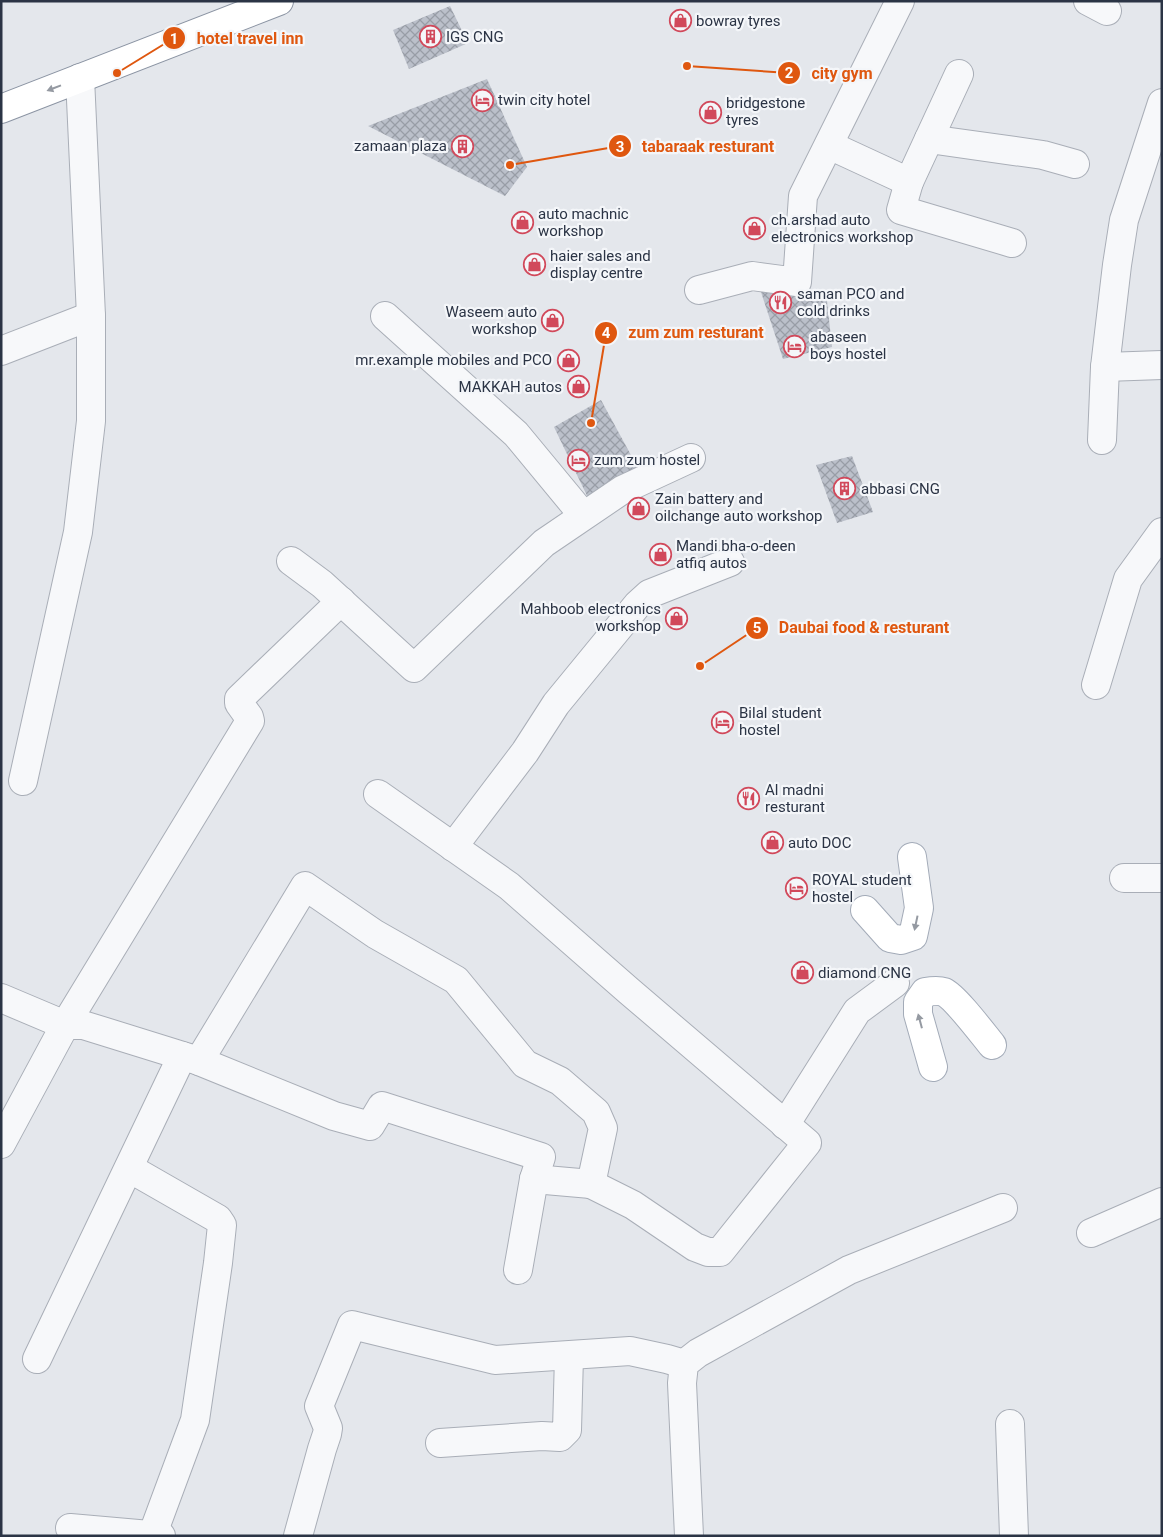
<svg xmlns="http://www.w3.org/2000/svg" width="1163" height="1537" font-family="Roboto,sans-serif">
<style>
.building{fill:url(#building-cross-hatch)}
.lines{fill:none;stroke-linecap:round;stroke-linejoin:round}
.minor-casing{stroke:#a9aeb7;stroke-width:30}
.major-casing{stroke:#a3abb8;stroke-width:30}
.highway-casing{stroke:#8b94a3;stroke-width:30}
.minor{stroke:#f7f8fa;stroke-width:28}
.major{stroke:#fff;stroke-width:28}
.highway{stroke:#fff;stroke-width:28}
.oneway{fill:#959aa2}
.labels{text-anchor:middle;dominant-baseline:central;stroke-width:4.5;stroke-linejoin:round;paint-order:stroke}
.poi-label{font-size:15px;fill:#2b3445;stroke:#f4f6f9;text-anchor:start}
.leader{fill:none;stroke:#df570f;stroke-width:2}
.callout-dot{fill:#df570f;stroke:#f4f6f9;stroke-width:2}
.mark-label{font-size:15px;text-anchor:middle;font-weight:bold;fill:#fff}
.callout-label{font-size:16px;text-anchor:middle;font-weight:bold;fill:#df570f;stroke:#f4f6f9;stroke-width:4.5;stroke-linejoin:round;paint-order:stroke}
</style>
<defs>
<pattern id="building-cross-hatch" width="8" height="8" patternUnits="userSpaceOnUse" patternTransform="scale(1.25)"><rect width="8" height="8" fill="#bbc0ca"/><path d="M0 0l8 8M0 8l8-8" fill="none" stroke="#989da6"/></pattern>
</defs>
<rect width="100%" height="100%" fill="#e4e7ec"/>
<g class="building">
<polygon points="450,6 468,43 409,69 393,30"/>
<polygon points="487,79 527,167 505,196 368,126"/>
<polygon points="758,283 826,292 832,347 783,359"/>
<polygon points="601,400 638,468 590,502 554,427"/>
<polygon points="852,456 873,512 837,523 816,465"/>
</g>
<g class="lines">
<defs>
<g id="minor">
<polyline points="1088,1 1107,11"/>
<polyline points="929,139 1043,155 1075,164"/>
<polyline points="829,145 909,182 959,74"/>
<polyline points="909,182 901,210 1012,243"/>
<polyline points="699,290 752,276 797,282 803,196 900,1"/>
<polyline points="385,316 516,434 583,515"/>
<polyline points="1,351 91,316"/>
<polyline points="1105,367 1162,365"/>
<polyline points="1102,440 1105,367 1117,265 1124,220 1162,103"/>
<polyline points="291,561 322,584 414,668 544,543 622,490 691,458"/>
<polyline points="1096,685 1128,579 1162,532"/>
<polyline points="23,781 78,532 91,421 91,316 80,78"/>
<polyline points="453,847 525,752 556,704 638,604 649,594 730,562"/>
<polyline points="1124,878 1162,878"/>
<polyline points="1,998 65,1025 83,1025 199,1061 334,1116 370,1126 382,1106 541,1157 534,1179 518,1270"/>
<polyline points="199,1061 305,886 375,934 456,980 525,1064 560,1081 596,1112 603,1128 591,1184 633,1205 695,1247 708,1252 720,1252 807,1143 629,991 509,886 378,794"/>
<polyline points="785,1125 857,1011 895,983"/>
<polyline points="1,1144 65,1025 250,721 249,717 239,703 239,699 341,601"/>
<polyline points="129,1168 218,1219 222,1225 218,1263 195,1420 152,1536"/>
<polyline points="534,1179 591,1184"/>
<polyline points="1091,1233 1162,1202"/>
<polyline points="37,1359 182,1056"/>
<polyline points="1010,1424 1014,1536"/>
<polyline points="440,1443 542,1436 560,1437 567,1430 569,1356"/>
<polyline points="70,1528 161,1536"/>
<polyline points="298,1536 322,1449 327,1434 328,1428 319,1406 352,1325 495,1360 630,1351 667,1359 684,1364"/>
<polyline points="689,1536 682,1383 684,1364 698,1353 849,1270 1003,1208"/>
</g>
<g id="major">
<polyline points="865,910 890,938 901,940 913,936 919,908 912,857"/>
<path d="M 933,1067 L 918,1014 L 918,1002 L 925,992 C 931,991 938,990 944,992 C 955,997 983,1034 992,1045"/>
</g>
<polyline id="highway" points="1,109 279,1"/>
</defs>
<use href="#minor" class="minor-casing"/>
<use href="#major" class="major-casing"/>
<use href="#highway" class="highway-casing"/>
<use href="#minor" class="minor"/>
<use href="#major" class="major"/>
<use href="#highway" class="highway"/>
</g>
<defs><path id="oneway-solid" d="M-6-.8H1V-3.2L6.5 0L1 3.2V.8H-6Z" transform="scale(1.25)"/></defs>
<g class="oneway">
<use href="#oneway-solid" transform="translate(54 88) rotate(159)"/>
<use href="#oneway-solid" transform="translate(916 923) rotate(102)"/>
<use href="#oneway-solid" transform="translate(920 1021) rotate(-105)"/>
</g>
<defs>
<symbol id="shop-ring" viewBox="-11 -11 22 22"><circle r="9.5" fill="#f4f6f9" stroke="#d1495b" stroke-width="1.5"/><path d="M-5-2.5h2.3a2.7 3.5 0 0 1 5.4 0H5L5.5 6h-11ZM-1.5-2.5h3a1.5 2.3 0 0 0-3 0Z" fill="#d1495b"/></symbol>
<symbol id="building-ring" viewBox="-11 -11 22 22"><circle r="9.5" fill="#f4f6f9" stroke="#d1495b" stroke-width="1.5"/><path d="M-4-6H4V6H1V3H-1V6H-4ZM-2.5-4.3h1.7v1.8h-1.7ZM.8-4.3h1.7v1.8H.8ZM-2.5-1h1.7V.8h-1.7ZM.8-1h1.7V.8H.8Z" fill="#d1495b"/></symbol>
<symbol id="hotel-ring" viewBox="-11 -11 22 22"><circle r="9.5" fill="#f4f6f9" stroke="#d1495b" stroke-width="1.5"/><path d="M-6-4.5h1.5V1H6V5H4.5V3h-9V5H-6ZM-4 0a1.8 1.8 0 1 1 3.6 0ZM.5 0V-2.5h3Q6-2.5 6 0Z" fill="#d1495b"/></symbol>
<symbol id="restaurant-ring" viewBox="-11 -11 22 22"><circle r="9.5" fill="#f4f6f9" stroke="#d1495b" stroke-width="1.5"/><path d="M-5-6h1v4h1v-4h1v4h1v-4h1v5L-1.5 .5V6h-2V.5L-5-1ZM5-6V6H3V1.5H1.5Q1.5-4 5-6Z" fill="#d1495b"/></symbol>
</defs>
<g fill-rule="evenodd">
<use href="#shop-ring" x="668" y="8" width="25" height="25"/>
<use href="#building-ring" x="418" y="24" width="25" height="25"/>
<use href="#hotel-ring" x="470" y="88" width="25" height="25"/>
<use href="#shop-ring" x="698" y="100" width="25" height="25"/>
<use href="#building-ring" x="450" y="134" width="25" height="25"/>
<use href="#shop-ring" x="510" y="210" width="25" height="25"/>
<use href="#shop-ring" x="742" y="216" width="25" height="25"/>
<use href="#shop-ring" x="522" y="252" width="25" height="25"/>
<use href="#restaurant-ring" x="768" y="290" width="25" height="25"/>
<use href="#shop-ring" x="540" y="308" width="25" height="25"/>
<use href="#hotel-ring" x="782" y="334" width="25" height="25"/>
<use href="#shop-ring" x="556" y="348" width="25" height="25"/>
<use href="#shop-ring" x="566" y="374" width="25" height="25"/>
<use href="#hotel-ring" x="566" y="448" width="25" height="25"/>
<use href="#building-ring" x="832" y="476" width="25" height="25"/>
<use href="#shop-ring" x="626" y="496" width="25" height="25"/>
<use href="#shop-ring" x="648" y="542" width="25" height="25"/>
<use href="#shop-ring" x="664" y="606" width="25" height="25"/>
<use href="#hotel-ring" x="710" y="710" width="25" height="25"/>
<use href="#restaurant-ring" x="736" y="786" width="25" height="25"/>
<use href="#shop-ring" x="760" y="830" width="25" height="25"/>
<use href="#hotel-ring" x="784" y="876" width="25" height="25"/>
<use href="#shop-ring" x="790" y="960" width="25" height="25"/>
</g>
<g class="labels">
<g class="poi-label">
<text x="696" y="21">bowray tyres</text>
<text x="446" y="37">IGS CNG</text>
<text x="498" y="100">twin city hotel</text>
<text x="726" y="103">bridgestone<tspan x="726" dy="17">tyres</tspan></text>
<text x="447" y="146" text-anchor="end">zamaan plaza</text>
<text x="538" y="214">auto machnic<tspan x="538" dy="17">workshop</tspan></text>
<text x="771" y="220">ch.arshad auto<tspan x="771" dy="17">electronics workshop</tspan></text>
<text x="550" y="256">haier sales and<tspan x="550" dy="17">display centre</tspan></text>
<text x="797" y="294">saman PCO and<tspan x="797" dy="17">cold drinks</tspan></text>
<text x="537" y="312" text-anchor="end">Waseem auto<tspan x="537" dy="17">workshop</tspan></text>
<text x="810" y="337">abaseen<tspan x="810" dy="17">boys hostel</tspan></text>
<text x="552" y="360" text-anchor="end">mr.example mobiles and PCO</text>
<text x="562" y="387" text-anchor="end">MAKKAH autos</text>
<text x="594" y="460">zum zum hostel</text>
<text x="861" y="489">abbasi CNG</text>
<text x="655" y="499">Zain battery and<tspan x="655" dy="17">oilchange auto workshop</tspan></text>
<text x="676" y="546">Mandi bha-o-deen<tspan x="676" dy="17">atfiq autos</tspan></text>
<text x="661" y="609" text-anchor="end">Mahboob electronics<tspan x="661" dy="17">workshop</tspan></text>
<text x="739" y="713">Bilal student<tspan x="739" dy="17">hostel</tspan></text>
<text x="765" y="790">Al madni<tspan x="765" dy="17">resturant</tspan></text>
<text x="788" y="843">auto DOC</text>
<text x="812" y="880">ROYAL student<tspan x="812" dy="17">hostel</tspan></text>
<text x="818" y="973">diamond CNG</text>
</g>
</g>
<path class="leader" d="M117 73L174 38M687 66L789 73M510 165L620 146M591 423L606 333M700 666L757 628"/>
<g class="callout-dot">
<circle cx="117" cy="73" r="5"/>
<circle cx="687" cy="66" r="5"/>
<circle cx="510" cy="165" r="5"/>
<circle cx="591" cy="423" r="5"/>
<circle cx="700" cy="666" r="5"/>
<circle cx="174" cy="38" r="12"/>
<circle cx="789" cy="73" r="12"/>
<circle cx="620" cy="146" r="12"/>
<circle cx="606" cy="333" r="12"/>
<circle cx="757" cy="628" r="12"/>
</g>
<g class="mark-label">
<text x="174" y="44">1</text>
<text x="789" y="78">2</text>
<text x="620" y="152">3</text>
<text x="606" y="338">4</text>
<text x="757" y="633">5</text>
</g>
<g class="callout-label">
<text x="250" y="44">hotel travel inn</text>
<text x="842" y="79">city gym</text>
<text x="708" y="152">tabaraak resturant</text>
<text x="696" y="338">zum zum resturant</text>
<text x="864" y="633">Daubai food &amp; resturant</text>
</g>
<rect width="1163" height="1537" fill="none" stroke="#2b3445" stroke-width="5"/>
</svg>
